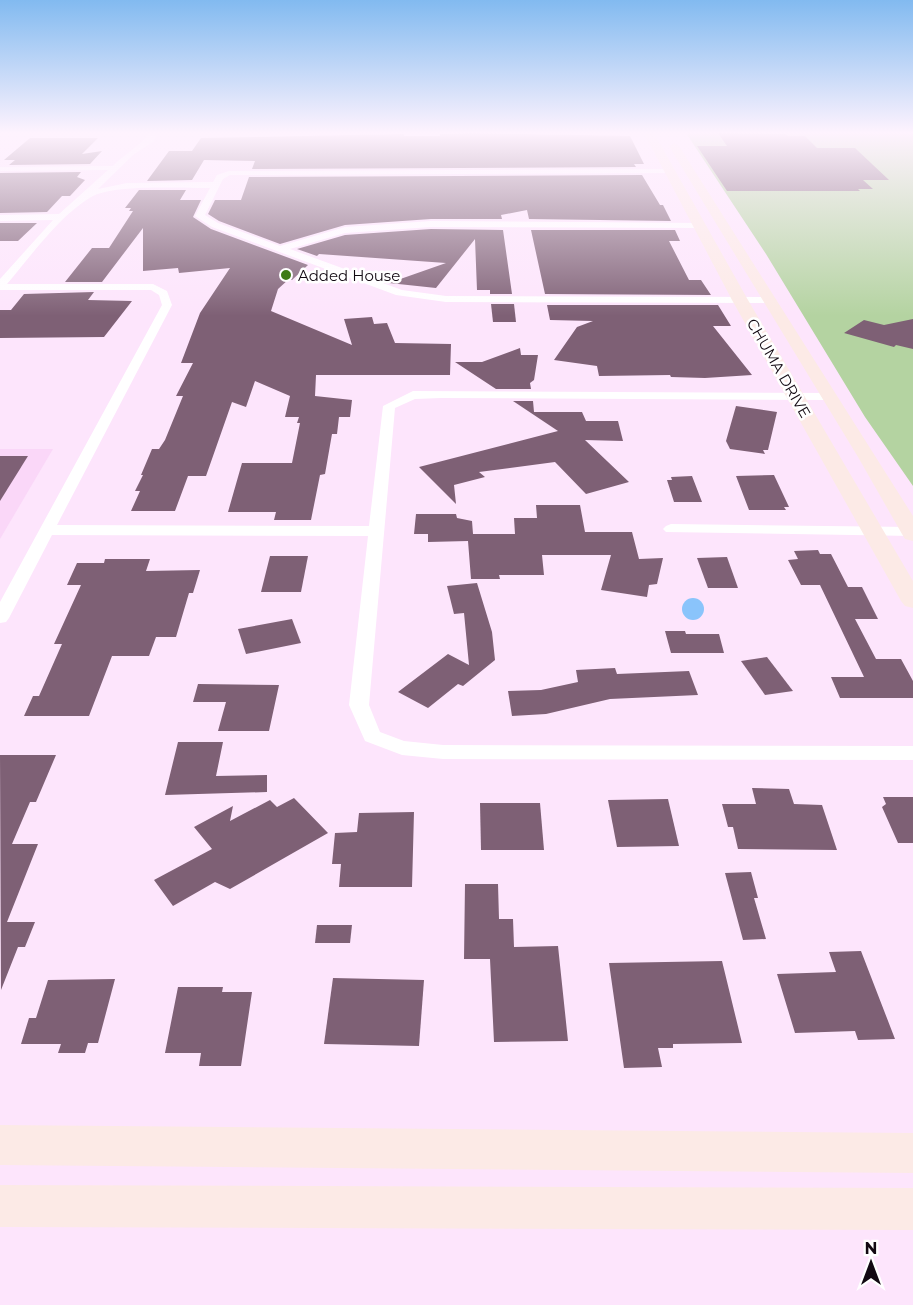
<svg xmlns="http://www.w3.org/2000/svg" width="913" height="1305" font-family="Montserrat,sans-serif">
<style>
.built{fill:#fad7f8}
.green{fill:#b4d3a1}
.water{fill:#8ac4fb}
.building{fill:#7e6075}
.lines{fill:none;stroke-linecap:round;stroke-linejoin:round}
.minor{fill:#fff;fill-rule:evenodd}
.secondary{fill:#fceae6;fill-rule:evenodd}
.poi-dot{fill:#3e7a15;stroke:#fff;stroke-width:2}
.labels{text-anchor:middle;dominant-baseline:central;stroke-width:5;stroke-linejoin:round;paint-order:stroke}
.far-poi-label{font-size:15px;fill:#120912;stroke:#fff;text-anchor:start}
.far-street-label{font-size:15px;fill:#120912;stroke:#fff}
</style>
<rect width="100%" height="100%" fill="#fde5fc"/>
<polygon class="built" points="0,449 53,449 0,539"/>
<polygon class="green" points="686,133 913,133 913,486 865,417 766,254"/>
<circle class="water" cx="693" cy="609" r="11"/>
<g class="building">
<polygon points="471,133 630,136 644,164 634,164 636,167 252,169 255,161 204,160 192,180 147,181 169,151 192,151 201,138 404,134 404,136 440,136 440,134"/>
<polygon points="718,133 786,134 788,136 805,136 817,148 855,148 889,180 863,180 873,189 858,189 860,191 727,191 697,146 727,146"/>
<polygon points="30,138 98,138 82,154 102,151 90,164 9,165 15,160 4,160"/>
<polygon points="81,172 77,177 85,180 70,196 62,196 47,212 0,213 0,173"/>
<polygon points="642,175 660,205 663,205 671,221 529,219 527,210 501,215 502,219 431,219 345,225 280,244 219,221 208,214 215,200 241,200 249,177"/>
<polygon points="139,190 186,190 180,200 201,200 193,217 211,229 308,265 292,280 289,279 278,289 271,311 352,345 344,319 372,317 374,324 387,323 395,343 451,344 450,375 316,375 315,396 352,400 350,417 339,417 337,434 332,434 325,474 320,475 311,520 274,520 276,512 228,512 242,463 292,463 300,423 297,423 299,417 285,417 290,396 255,381 246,407 232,402 206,476 188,476 175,511 131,511 140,491 135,491 143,475 141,475 152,449 159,449 165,440 183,396 176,396 193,363 181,363 200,313 230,268 179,273 178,268 143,271 143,228 102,282 65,282 92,248 109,248 133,211 129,211 131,208 125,208"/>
<polygon points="0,223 37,223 18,241 0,241"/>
<polygon points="431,229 503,230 512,294 490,294 490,290 477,290 475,239 436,288 389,283 446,263 319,254 317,256 297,249 345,235"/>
<polygon points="531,230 675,230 680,241 669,241 689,280 701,280 711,295 545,294"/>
<polygon points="94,292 88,300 132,301 104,337 0,338 0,310 11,310 24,294"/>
<polygon points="491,304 514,304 516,322 493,322"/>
<polygon points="547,305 718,305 731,326 713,326 752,375 705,378 671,377 670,375 599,376 597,366 554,360 577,327 593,321 550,320"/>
<polygon points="913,319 913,349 896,345 894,347 844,333 864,320 884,325"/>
<polygon points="520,348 521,355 538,355 534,380 530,383 531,389 496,389 455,362 482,362"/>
<polygon points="513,401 533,401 534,412 582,412 586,421 618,421 623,441 585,440 629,482 586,494 555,462 479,472 485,477 454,485 456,504 419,467 558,431"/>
<polygon points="736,406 777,412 768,450 763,450 765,454 730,449 726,441"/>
<polygon points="0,456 28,456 0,501"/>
<polygon points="774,475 789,507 784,507 786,510 749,510 736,476"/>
<polygon points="692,476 702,502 674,502 667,480 672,480 671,477"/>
<polygon points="536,505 580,505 585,532 632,532 639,559 663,558 657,584 649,585 647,597 601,590 611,555 542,555 544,575 499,575 500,579 471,579 468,541 428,542 428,534 414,534 416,514 456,514 457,518 472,521 473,534 515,534 514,518 537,518"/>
<polygon points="818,550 820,554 831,554 848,587 862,587 878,619 855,619 876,659 901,659 913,681 913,698 840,698 831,677 864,677 820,585 801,585 788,560 798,559 794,551"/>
<polygon points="270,556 308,556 301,592 261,592"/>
<polygon points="727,557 738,588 708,588 697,558"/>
<polygon points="105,559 150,559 146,571 200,570 193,593 189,593 176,637 156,637 149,656 112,656 89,716 24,716 33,696 39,696 62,644 54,644 81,585 67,585 77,563 104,563"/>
<polygon points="477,583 492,632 495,660 463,686 458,684 428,708 398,692 448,654 469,665 464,613 454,614 447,586"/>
<polygon points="292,619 301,643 246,654 238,629"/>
<polygon points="665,631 685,631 686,634 719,634 724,653 671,653"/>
<polygon points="767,657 793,691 765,695 741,661"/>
<polygon points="615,668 617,674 689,671 698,695 610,699 546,714 512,716 508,691 541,690 578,682 576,670"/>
<polygon points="198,684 279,685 269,731 218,731 226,702 193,702"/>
<polygon points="178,742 223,742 216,776 267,775 267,792 165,795"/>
<polygon points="0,755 56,755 36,802 30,802 12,844 38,844 7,922 35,922 25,947 18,947 1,990"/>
<polygon points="752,788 789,789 794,804 822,805 837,850 738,849 733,827 728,827 722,804 756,804"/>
<polygon points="883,797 913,797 913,843 898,843 882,807 886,804"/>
<polygon points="294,798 328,833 230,889 215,882 173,906 154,880 212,849 194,827 233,806 230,821 270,800 277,807"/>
<polygon points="668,799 679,846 617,847 608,800"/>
<polygon points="480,803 540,803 544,850 481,850"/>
<polygon points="414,812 412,887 339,887 341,864 332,864 335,833 357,832 359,813"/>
<polygon points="751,872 758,898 754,898 766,939 743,940 725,873"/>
<polygon points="465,884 498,884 499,919 513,919 514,947 558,946 568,1041 494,1042 490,959 464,959"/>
<polygon points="317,925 352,925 350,943 315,943"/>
<polygon points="861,951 895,1039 858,1040 855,1031 795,1033 777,974 836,972 829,952"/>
<polygon points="722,961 742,1043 673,1044 673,1048 658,1048 662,1067 624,1068 609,963"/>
<polygon points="333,978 424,980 419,1046 324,1044"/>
<polygon points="115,979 98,1043 88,1043 85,1053 58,1053 61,1044 21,1044 29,1018 36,1018 48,980"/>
<polygon points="178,987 223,987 222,992 252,992 241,1066 199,1066 201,1053 165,1053"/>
</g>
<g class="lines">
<g class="minor">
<path d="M 149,133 L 157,133 L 154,141 L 133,155 L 98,189 L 127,183 L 213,182 L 217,175 L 229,171 L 673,169 L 674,171 L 670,173 L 230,175 L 223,179 L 205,215 L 218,223 L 280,246 L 345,227 L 431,221 L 700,223 L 703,224 L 703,228 L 431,227 L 345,233 L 290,249 L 402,290 L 446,296 L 768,297 L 773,300 L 768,303 L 446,302 L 396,295 L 212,227 L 195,216 L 210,188 C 183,188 112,184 91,197 C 59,216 31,256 7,284 L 153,284 L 167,291 L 172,305 L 57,525 L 369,526 L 383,406 L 413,391 L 833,393 L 834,396 L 833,399 L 828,400 L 441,398 L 415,399 L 395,408 L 369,705 L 380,732 L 404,741 L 443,745 L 913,746 L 913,760 L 443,759 L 402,755 L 365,741 L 349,705 L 368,536 L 52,535 L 9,618 L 6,622 L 0,623 L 0,602 L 162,305 L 159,295 L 151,290 L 0,290 L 0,279 L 53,220 L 0,221 L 0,215 L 59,214 L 108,170 L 0,171 L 0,167 L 113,166 C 120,158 147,140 149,133 Z"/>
<polygon points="671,524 911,527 913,528 913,536 666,532 663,529 666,526"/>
</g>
<g class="secondary">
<polygon points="644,133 654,133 748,300 913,581 913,608 905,606 901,601 732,300"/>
<polygon points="674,143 679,146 913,516 913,541 905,539 902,534 858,457 669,146"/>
<polygon points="0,1125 913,1133 913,1173 0,1165"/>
<polygon points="0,1185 913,1188 913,1230 0,1227"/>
</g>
</g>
<linearGradient id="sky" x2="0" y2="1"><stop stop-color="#82baf0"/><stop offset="0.42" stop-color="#fef3fe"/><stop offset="1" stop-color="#fef3fe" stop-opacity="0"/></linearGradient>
<rect width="913" height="316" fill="url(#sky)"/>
<circle class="poi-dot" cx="286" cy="275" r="6"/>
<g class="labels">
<g class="far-poi-label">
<text x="298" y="275">Added House</text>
</g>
<g class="far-street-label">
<text transform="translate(779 368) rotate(60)">CHUMA DRIVE</text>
</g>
</g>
<g transform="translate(871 1263)" stroke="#ffffff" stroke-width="4.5" paint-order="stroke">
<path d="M0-4.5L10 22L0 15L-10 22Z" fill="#120912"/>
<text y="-9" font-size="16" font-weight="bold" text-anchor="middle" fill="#120912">N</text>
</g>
</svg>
